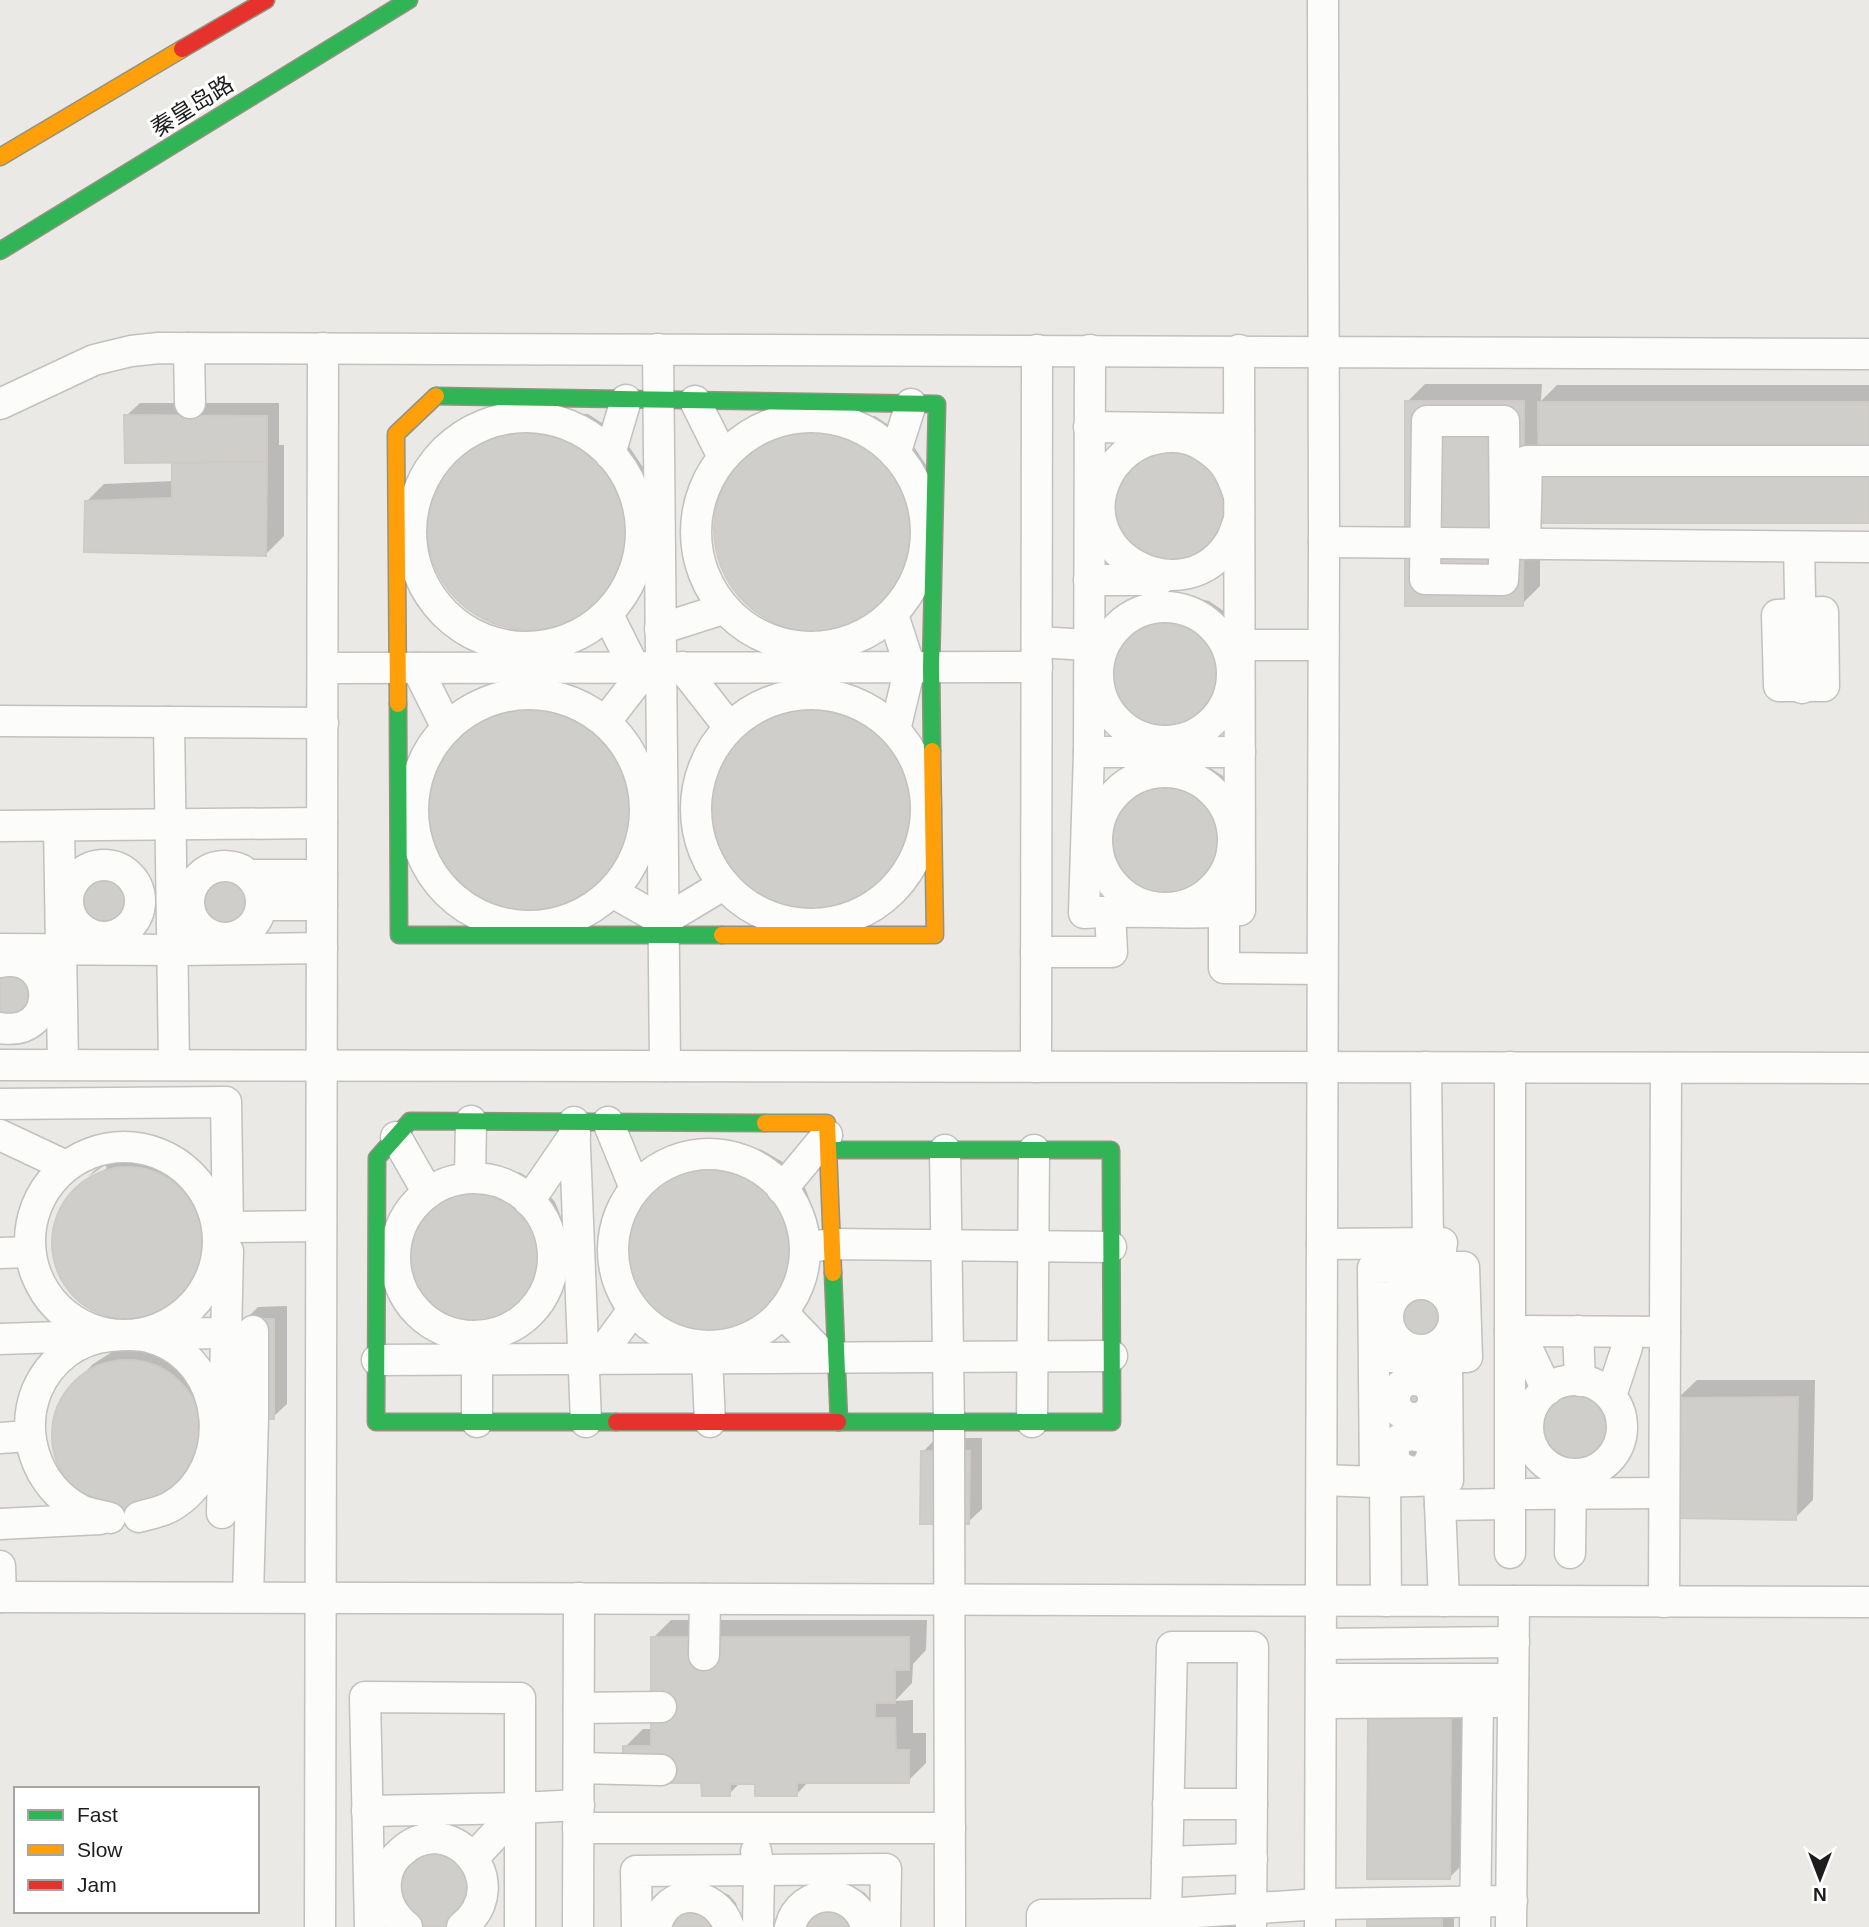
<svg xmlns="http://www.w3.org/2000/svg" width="1869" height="1927" font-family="Helvetica,'Noto Sans SC',sans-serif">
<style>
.shadow{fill:#0003}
.building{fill:#d0cecb;stroke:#cecbc7;stroke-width:2}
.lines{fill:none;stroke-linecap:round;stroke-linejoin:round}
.street-casing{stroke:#c2c1c0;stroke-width:33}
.fast-casing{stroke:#92937f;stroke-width:19}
.slow-casing{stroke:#92937f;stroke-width:19}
.jam-casing{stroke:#92937f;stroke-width:19}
.street{stroke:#fcfcfb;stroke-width:30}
.fast{stroke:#30b455;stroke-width:16}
.slow{stroke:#ff9f0a;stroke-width:16}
.jam{stroke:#e5322d;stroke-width:16}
.labels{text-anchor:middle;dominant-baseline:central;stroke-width:6;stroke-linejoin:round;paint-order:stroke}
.street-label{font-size:23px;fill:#1d1d1d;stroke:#fff}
</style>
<rect width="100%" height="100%" fill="#ebe9e6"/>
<g class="shadow">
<polygon points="1425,384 1542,384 1541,401 1557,385 1869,385 1869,522 1540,521 1540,586 1522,604 1407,402"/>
<polygon points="140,403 279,403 279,445 284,445 284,536 266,554 86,502 104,484 174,481 174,464 177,461 126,416"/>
<polygon points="510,414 588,414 622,436 644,469 652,508 644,547 621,580 603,599 569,622 530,629 491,622 458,599 435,567 428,527 435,488 458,455 477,436"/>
<polygon points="796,416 875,416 908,438 930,471 930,549 908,582 889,601 856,623 816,631 777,623 744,601 722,568 714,529 722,490 744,457 763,438"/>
<polygon points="1186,596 1209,601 1228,614 1228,699 1209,717 1190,730 1167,735 1144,730 1124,718 1111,698 1107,675 1111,652 1124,633 1143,614 1163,601"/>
<polygon points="834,688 873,696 907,718 929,751 929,829 906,862 888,881 854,903 815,911 776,903 742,881 720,848 713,809 720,770 743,737 761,718 795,696"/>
<polygon points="549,689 588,696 621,719 643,752 651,791 643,830 621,863 602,882 569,904 530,911 491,904 457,882 435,849 427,810 435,771 458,738 476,719 510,696"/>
<polygon points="1170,764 1207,766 1223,776 1236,790 1229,863 1193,894 1173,900 1152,900 1133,892 1118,878 1108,859 1105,838 1110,818 1120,802 1153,771"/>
<polygon points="242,857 260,864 270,890 268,899 262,908 240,929 230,932 219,931 209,927 201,920 195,900 197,890 217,868 233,858"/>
<polygon points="114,858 124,859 134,862 147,879 146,900 119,928 110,932 92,931 77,918 74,910 75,891 95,868 104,861"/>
<polygon points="735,1143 762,1150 786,1164 804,1185 814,1211 817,1238 810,1265 793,1291 750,1329 721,1338 690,1337 661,1325 639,1304 624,1277 620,1247 627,1216 641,1193 682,1156 707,1145"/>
<polygon points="147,1148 176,1154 201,1171 217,1195 223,1224 217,1252 201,1277 182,1296 157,1312 128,1318 99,1312 75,1296 58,1271 53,1243 58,1214 83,1181 83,1184 107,1168 105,1165 88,1177 94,1171 118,1154"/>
<polygon points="499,1168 521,1173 540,1185 555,1202 563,1222 565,1245 560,1266 546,1287 508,1321 484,1328 459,1328 436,1318 418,1301 406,1279 403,1255 409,1231 420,1212 456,1178 477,1170"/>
<polygon points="1419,1277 1455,1280 1457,1323 1435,1344 1405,1342 1392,1326 1393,1306"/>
<polygon points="287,1306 287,1404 273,1417 245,1320 258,1307"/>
<polygon points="118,1348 176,1348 222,1417 181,1489 128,1511 99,1506 74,1489 58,1465 52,1436 58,1407 75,1383 93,1364"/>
<polygon points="1592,1370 1605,1373 1625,1390 1630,1402 1631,1415 1628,1427 1620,1440 1594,1463 1580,1468 1566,1467 1552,1461 1542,1451 1535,1439 1533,1424 1536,1410 1543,1399 1567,1376"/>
<polygon points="1697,1380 1815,1380 1813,1500 1795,1518 1678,1398"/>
<polygon points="1419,1382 1426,1384 1431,1395 1419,1411 1410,1412 1403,1407 1400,1399 1408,1386"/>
<polygon points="936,1438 982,1438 982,1509 968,1522 923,1452"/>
<polygon points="1410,1438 1427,1459 1405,1465"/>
<polygon points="671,1620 927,1620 926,1650 913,1664 912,1683 895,1701 913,1700 913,1733 926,1733 926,1763 908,1781 809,1781 797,1794 757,1782 741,1782 729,1794 625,1747 643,1729 652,1729 653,1638"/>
<polygon points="1464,1698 1463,1864 1450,1877 1370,1712"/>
<polygon points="835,1886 856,1888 865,1893 871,1901 876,1921"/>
<polygon points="710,1887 729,1895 736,1903 741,1922"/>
<polygon points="1454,1900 1454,1927 1369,1927"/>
<polygon points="1214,1903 1240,1927 1176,1927"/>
</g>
<g class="building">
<polygon points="1405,401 1524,401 1523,606 1405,606"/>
<polygon points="1538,402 1869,402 1869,523 1539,523"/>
<polygon points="124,415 267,416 267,462 125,463"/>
<circle cx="530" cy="527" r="103"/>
<circle cx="817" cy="529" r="103"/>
<polygon points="1166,447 1204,457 1233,508 1205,559 1147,564 1118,538 1111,498 1130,463"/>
<polygon points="267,462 266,556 84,552 85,501 172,498 172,463"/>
<circle cx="1167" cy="675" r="61"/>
<circle cx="815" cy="809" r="103"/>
<circle cx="530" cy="810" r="103"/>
<circle cx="1165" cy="841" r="61"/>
<circle cx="225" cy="902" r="32"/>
<circle cx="103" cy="903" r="32"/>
<polygon points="6,963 42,996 0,1025 0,965"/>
<circle cx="709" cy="1250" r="90"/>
<circle cx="128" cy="1243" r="76"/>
<circle cx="475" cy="1258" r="72"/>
<circle cx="1421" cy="1316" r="31"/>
<polygon points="243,1319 274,1319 274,1419 242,1419"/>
<circle cx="127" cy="1435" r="75"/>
<circle cx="1575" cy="1426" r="43"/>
<circle cx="1413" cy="1399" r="15"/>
<polygon points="1798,1397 1796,1520 1677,1518 1677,1398"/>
<polygon points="921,1451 970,1451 969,1524 920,1524"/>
<polygon points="651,1637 909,1637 909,1670 895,1670 895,1703 875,1703 875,1718 895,1718 896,1750 909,1750 909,1783 797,1783 797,1796 755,1796 755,1784 730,1784 730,1796 702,1796 701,1783 623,1783 623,1746 651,1746"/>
<polygon points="1368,1711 1451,1711 1450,1879 1367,1879"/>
<polygon points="438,1844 477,1878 455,1927 416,1927 411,1925 394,1871"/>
<polygon points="820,1899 862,1927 794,1927"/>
<polygon points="685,1901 727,1927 660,1927"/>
<polygon points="1367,1912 1442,1913 1442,1927 1367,1927"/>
</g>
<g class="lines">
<defs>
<g id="street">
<polyline points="189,348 190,403"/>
<polyline points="658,349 665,1066"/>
<path d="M 1090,350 L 1089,752 L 1084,913 C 1136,909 1188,916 1240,910 L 1239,350"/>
<polyline points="695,401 723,457"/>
<polyline points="0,404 94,360 131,351 159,348 1869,354"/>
<circle cx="811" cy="532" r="115"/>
<circle cx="526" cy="532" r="115"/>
<polygon points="1427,421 1504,421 1505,544 1503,580 1425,579"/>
<polyline points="1089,427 1239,429"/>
<polyline points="610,454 626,400"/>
<polyline points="895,454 911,404"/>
<path d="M 1238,493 C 1230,468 1222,457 1200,444 C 1181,433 1156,436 1138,445 C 1125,452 1115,462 1108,475 C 1067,554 1186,617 1231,540 C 1234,535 1236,527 1239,520"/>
<polyline points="1324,542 1869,547"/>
<polyline points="1525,544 1527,461 1869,461"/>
<polyline points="1799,547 1802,688"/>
<polyline points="1089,580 1159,580"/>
<circle cx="1165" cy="674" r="67"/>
<polygon points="1823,612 1824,686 1779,686 1777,615"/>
<polyline points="608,615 634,667"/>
<polyline points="893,615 910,667 895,730"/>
<polyline points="660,629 723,609"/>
<polyline points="1037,642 1089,645"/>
<polyline points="1240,645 1323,645"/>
<polyline points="682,667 729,727"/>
<polyline points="323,668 1037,667"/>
<polyline points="417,668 447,728"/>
<circle cx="811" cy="809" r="115"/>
<circle cx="529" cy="810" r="116"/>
<polyline points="0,721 323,723"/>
<polyline points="169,722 174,1065"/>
<polyline points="605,722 648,667"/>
<polyline points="1089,752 1240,752"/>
<circle cx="1165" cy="840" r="68"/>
<polyline points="0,826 322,823"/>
<polyline points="59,826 63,1065"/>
<circle cx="104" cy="901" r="36"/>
<circle cx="225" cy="902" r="36"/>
<polyline points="249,875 322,875"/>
<polyline points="612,892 663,921 723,885"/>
<polyline points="261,905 322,905"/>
<polyline points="1224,912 1224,968 1322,969"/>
<polyline points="0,949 180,950 322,948"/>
<polyline points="1036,952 1112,952 1110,911"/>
<path d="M 0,962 C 58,951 60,1038 0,1028"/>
<polyline points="0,1065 1869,1068"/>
<polyline points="1036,1067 1037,350"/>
<polyline points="1426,1067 1428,1243"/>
<polyline points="1510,1067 1510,1553"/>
<polyline points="0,1104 226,1102 228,1227 321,1226"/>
<polyline points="574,1122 586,1422"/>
<polyline points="608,1122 635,1188"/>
<polyline points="0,1135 66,1166"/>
<polyline points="396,1137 428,1193"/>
<circle cx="124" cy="1241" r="94"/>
<polyline points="945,1150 949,1422 950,1927"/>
<circle cx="709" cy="1250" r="96"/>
<circle cx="474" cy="1257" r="79"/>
<polyline points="470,1178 471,1121"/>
<polyline points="782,1189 827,1135"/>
<polyline points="529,1201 575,1134"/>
<polyline points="1322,1244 1442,1243 1441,1250"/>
<polyline points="811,1247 831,1244 1111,1247"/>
<polyline points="0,1253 30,1252"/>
<circle cx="1421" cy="1317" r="33"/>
<polyline points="782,1312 825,1357"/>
<polyline points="1510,1331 1665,1332"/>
<polyline points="1519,1331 1547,1390"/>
<polyline points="1578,1331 1580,1381"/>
<polyline points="153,1334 226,1333"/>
<polyline points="0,1339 89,1336"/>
<polyline points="477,1341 477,1422"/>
<polyline points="1375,1357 1467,1357 1464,1267 1373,1268 1375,1482"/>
<polyline points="707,1358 710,1422"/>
<polyline points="597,1359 633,1310"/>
<polyline points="377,1360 1112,1356"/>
<circle cx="1414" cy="1399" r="19"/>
<circle cx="1575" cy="1427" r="47"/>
<polyline points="1611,1396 1627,1347"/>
<polyline points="1032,1422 1034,1150"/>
<polyline points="0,1438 29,1436"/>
<polyline points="1429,1464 1439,1480 1444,1601"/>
<polyline points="1322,1480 1375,1482 1448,1480 1447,1357"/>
<polyline points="1510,1494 1664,1493"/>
<polyline points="1440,1505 1510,1504"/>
<polyline points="222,1513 228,1251"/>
<path d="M 110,1518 C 100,1515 88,1514 79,1509 C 37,1486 19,1434 37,1390 C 50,1360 77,1339 110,1336 C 122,1335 140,1334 152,1338 C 227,1360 237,1469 170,1507 C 161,1512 149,1514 139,1517"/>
<polyline points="0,1524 100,1519"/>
<polyline points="1570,1553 1571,1477"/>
<polyline points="0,1566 1,1597"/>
<polyline points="248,1596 253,1418 253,1331"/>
<polyline points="0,1597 1869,1602"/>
<path d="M 1386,1601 L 1385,1481 L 1396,1463 C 1381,1423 1447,1430 1429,1462 C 1421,1476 1406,1473 1396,1463"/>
<polyline points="1664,1602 1666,1068"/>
<polyline points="1321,1644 1514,1642"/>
<polyline points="704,1655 705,1599"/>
<polyline points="1321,1679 1513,1679"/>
<polyline points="1321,1703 1498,1702"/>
<polyline points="579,1708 661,1707"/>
<polyline points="579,1768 661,1770"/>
<polyline points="1168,1804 1252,1804"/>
<polyline points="367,1811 520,1808 579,1805"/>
<polyline points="578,1828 950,1828"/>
<polyline points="756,1851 759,1870 758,1927"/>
<polyline points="473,1858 520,1808"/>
<polyline points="1167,1862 1252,1859"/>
<polyline points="1166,1914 1320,1904 1512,1901"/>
<polyline points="320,1927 323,348"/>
<polyline points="370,1927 365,1697 520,1698 520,1927"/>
<path d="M 407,1927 C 392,1915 384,1900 386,1881 C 387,1870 392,1860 400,1853 C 448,1806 518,1882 462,1927"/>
<polyline points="578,1927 579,1598"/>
<polyline points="637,1927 636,1871 886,1869 885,1927"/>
<path d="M 656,1927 C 666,1885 716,1889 729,1927"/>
<path d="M 790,1927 C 800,1886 856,1886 866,1927"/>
<polyline points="1042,1927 1042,1915 1166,1914 1172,1647 1253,1647 1251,1927"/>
<polyline points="1320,1927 1324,542 1323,0"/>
<polyline points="1475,1927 1478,1702"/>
<polyline points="1511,1927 1514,1601"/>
</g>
<g id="fast">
<polyline points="0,251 409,0"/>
<polyline points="436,396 937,404 931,667 932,751"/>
<polyline points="398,704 399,935 722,935"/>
<polyline points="829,1150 1111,1150 1112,1422 838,1422"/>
<polyline points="833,1273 839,1422"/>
<polyline points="616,1422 376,1422 377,1158 410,1121 765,1123"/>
</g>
<g id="slow">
<polyline points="0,157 182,49"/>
<polyline points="398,704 396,434 436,396"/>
<polyline points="722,935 935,935 932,751"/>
<polyline points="765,1123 827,1123 833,1273"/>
</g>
<g id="jam">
<polyline points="182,49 266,0"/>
<polyline points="616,1422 838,1422"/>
</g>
</defs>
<use href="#street" class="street-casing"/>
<use href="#fast" class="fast-casing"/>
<use href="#slow" class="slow-casing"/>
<use href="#jam" class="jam-casing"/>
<use href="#street" class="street"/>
<use href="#fast" class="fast"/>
<use href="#slow" class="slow"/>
<use href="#jam" class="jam"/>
</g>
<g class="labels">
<g class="street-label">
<text transform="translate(192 106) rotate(-32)">秦皇岛路</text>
</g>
</g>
<rect x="14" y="1787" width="245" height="126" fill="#ffffff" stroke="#a5a5a5" stroke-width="2"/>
<rect x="28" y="1810" width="35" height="10" fill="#30b455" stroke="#a5a5a5" stroke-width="2"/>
<text x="77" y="1822" font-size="21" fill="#1d1d1d">Fast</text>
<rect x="28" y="1845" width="35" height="10" fill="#ff9f0a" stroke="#a5a5a5" stroke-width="2"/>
<text x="77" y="1857" font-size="21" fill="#1d1d1d">Slow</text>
<rect x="28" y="1880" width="35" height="10" fill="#e5322d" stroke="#a5a5a5" stroke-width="2"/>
<text x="77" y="1892" font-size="21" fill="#1d1d1d">Jam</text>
<g transform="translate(1820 1878) rotate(180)" stroke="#ffffff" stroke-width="5" paint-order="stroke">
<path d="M0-5L12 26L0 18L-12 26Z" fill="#1d1d1d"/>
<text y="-10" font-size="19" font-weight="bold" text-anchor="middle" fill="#1d1d1d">N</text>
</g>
</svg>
